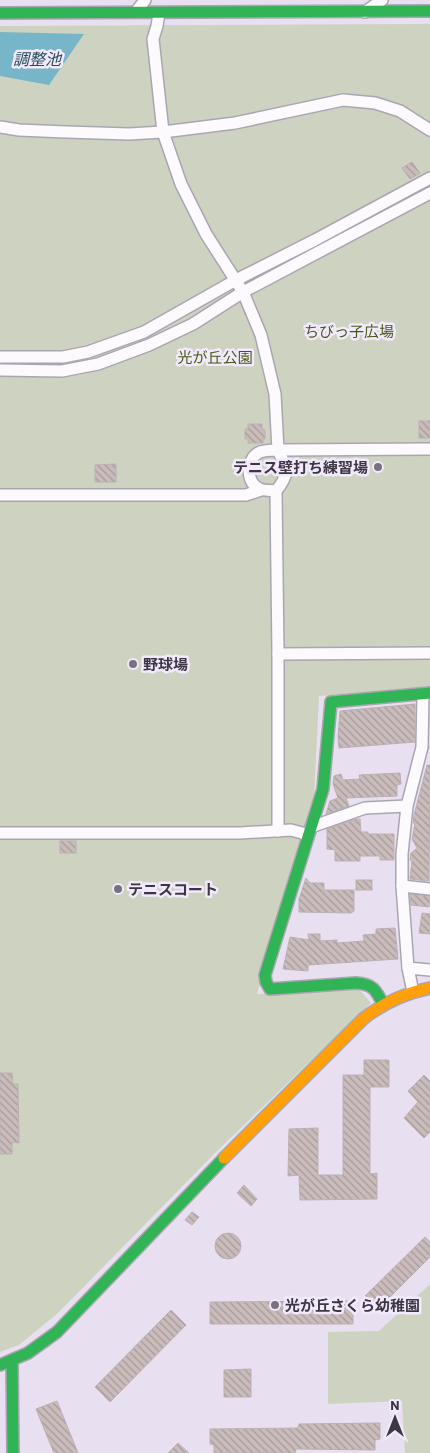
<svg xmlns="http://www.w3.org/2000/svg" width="430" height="1453" font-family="Barlow,'Noto Sans JP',sans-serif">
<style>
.park{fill:#cdd3c0}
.water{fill:#77b5c8}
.building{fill:url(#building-back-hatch);stroke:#bab1b4}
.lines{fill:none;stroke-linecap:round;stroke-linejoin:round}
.street-casing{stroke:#aba5b2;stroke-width:14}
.fast-casing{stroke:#aba5b2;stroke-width:14}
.slow-casing{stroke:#aba5b2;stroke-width:14}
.street{stroke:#fcfafd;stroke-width:11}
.fast{stroke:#30b455;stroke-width:11}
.slow{stroke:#ff9f0a;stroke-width:11}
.poi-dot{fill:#78727f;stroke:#f2e9fc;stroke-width:2}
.labels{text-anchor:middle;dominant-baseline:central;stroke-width:5;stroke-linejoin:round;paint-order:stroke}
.park-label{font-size:15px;fill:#465911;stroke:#f2e9fc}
.poi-label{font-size:15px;font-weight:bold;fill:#3c3642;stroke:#f2e9fc;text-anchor:start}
.water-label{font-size:16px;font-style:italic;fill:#244d56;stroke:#f2e9fc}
</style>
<defs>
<pattern id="building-back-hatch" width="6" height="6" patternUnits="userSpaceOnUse" patternTransform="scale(1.25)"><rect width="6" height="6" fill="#cabcbb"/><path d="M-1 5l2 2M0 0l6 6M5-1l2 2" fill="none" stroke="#a59a9a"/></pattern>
</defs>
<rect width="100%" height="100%" fill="#e8e0f1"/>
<g class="park">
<polygon points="430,24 430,688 319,696 314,799 257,994 358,988 371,1003 214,1154 58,1313 19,1345 0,1352 0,26"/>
<polygon points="430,1284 430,1453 405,1453 402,1401 328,1404 328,1332 379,1331"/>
</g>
<polygon class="water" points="0,32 84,34 49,85 0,76"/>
<g class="building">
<polygon points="412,162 420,173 410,179 402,168"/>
<rect x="419" y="421" width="11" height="17"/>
<polygon points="248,424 262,424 262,429 265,430 265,439 263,439 263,443 248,443 248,439 245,439 245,429 248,429"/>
<polygon points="116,464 116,482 95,482 95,465"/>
<polygon points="415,704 415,742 339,748 338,737 340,711"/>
<polygon points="427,765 430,765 429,881 410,879 412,860 410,860 411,853 417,848 412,839 415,823 413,823 414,815"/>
<polygon points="400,773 401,784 397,785 397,796 346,798 349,806 326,814 330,801 338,798 333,784 334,776 341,774 343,780 360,779 359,775"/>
<polygon points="356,819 360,819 361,832 368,832 368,834 394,834 394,860 380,860 380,856 360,856 360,861 335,861 335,850 327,849 327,829"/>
<rect x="60" y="841" width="16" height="12"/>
<polygon points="306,878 310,883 324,883 324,890 354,890 354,911 351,913 299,912 299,899"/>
<rect x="356" y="880" width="16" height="10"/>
<polygon points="410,894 430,896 429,907 411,905"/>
<polygon points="422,913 430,914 430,934 419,933"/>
<polygon points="395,928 398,959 308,965 308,971 283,969 290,937 309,940 308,934 320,934 320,941 337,940 337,943 364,941 363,935 376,934 376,929"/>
<polygon points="364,1060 389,1060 389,1087 370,1087 370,1174 377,1173 377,1199 300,1200 299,1175 288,1176 289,1129 318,1128 318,1175 343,1175 343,1075 364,1075"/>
<polygon points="0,1073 12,1073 13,1084 18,1084 19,1143 12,1142 12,1154 0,1154"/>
<polygon points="424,1075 430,1081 430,1132 424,1138 404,1118 418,1102 408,1091"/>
<polygon points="244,1185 257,1199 251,1206 237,1193"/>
<polygon points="192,1212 199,1217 192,1225 185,1220"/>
<circle cx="228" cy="1246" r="13"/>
<polygon points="425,1237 430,1242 430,1257 378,1309 365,1296"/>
<polygon points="353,1301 353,1324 210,1324 210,1302"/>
<polygon points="171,1310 186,1325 110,1402 95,1387"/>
<polygon points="251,1369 251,1397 224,1397 224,1370"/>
<polygon points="57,1401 78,1453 54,1453 36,1409"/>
<polygon points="380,1423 380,1439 375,1440 375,1450 296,1449 295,1453 214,1453 214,1445 210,1444 210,1429 298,1428 299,1424"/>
<polygon points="178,1443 189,1453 168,1453"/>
</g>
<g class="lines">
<defs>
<g id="street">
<polyline points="136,12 145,0"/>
<polyline points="365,12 382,0"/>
<polyline points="159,13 157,26 153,39 163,132 181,184 206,234 243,292 261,335 275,394 278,450 430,449"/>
<polyline points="0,127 19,130 66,132 129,134 163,132 235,123 343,100 375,103 400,111 430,130"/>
<polyline points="0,357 63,357 88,352 144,332 236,280 315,240 430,178"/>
<polyline points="0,370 62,371 98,364 149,345 193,324 243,292 430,193"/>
<path d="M 276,491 C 271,490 265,491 260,489 C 246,484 246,460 258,453 C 263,450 272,450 278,450 C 287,469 290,474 276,491 L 278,654 L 278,831"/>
<polyline points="0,495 246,495 261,490"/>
<polyline points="278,654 430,653"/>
<polyline points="311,827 365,808 407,806"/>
<polyline points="0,833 240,833 291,830 302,833 308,837"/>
<polyline points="402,886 430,889"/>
<polyline points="408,968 430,970"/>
<polyline points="413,992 408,968 402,886 402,854 407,806 422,747 423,694"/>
</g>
<g id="fast">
<polyline points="0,13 430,11"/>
<path d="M 383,1004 C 376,990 373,984 356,983 L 270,989 L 266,982 L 265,975 L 323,789 L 331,702 L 430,693"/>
<polyline points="12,1361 13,1453"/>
<polyline points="0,1365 28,1353 57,1332 224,1158"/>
</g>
<path id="slow" d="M 224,1158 L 363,1019 C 383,1003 405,993 430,988"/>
</defs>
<use href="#street" class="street-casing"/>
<use href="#fast" class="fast-casing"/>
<use href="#slow" class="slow-casing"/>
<use href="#street" class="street"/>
<use href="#fast" class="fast"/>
<use href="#slow" class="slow"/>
</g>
<g class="poi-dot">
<circle cx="378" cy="467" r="5"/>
<circle cx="133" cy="664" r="5"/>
<circle cx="118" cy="889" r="5"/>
<circle cx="275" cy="1305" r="5"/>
</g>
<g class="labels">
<g class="park-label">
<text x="349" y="331">ちびっ子広場</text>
<text x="215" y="357">光が丘公園</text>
</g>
<g class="poi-label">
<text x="368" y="467" text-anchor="end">テニス壁打ち練習場</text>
<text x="143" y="664">野球場</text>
<text x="128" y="889">テニスコート</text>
<text x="285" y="1305">光が丘さくら幼稚園</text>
</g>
<g class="water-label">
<text x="37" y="58">調整池</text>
</g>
</g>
<g transform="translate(395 1418)" stroke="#f2e9fc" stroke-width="4" paint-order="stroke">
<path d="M0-4L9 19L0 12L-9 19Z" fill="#3c3642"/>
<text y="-8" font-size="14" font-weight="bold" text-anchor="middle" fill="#3c3642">N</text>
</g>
</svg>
